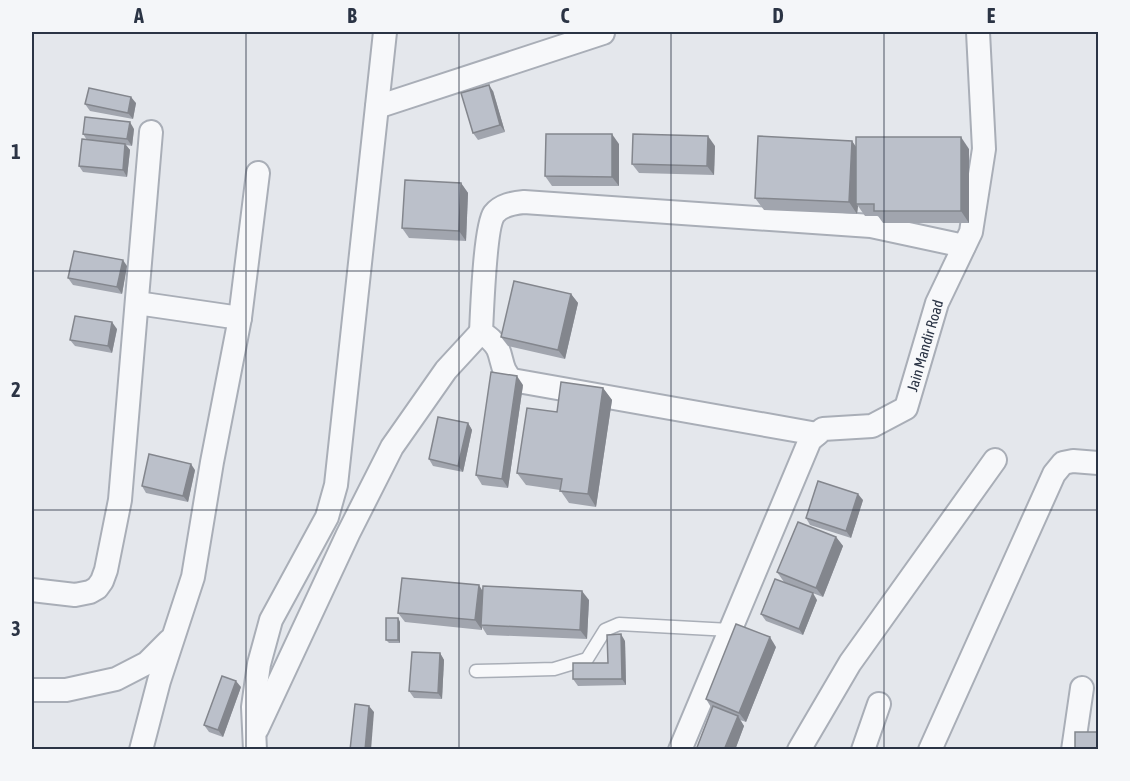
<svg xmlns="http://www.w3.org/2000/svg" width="1130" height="781" font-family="'Asap Condensed',sans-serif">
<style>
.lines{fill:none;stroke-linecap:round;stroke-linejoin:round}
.lane-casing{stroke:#a9aeb7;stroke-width:15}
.street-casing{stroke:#a9aeb7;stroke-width:26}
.lane{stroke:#f7f8fa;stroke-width:12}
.street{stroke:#f7f8fa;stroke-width:22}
.wall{fill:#a1a5ae}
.shaded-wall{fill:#83868d}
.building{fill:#bbc0ca;stroke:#83868d;stroke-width:1.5}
.grid{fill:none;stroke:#2b3445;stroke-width:1.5;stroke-opacity:0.55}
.labels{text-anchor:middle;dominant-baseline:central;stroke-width:4.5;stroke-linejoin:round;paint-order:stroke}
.street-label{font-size:15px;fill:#2b3445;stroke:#f4f6f9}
.neatline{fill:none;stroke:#2b3445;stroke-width:2}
.grid-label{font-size:20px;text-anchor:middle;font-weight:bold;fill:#2b3445}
</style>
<rect width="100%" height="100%" fill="#e4e7ec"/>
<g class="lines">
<defs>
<polyline id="lane" points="476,671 554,669 587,659 605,630 619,624 730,630"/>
<g id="street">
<polyline points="377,107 603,33"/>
<polyline points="137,303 240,318"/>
<path d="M 817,434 L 512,380 C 501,370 503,361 498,349 C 494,341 488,337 481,332 C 482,312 485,227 494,214 C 501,205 513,203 524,202 L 871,226 L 964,246"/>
<polyline points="32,590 75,595 90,592 97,588 102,581 106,570 120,500 151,132"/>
<polyline points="32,690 66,690 116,679 147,663 169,641"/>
<polyline points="257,729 348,534 392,447 446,370 481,332"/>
<polyline points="141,750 159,681 193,577 212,462 240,318 258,173"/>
<polyline points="255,750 253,707 259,664 271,620 327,517 336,485 385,32"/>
<path id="s1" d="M 680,750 L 810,440 L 823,429 L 872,426 L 906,408 L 937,303 L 971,232 L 984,149 L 978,32"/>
<polyline points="799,750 850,663 995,460"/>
<polyline points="863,750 879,704"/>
<polyline points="930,750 1054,474 1063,463 1073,461 1098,463"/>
<polyline points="1073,750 1082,688"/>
</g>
</defs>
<use href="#lane" class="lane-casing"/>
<use href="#street" class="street-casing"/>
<use href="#lane" class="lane"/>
<use href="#street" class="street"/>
</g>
<g class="wall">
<polygon points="493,91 505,132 478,140 473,133"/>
<polygon points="136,103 133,119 90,111 85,104"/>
<polygon points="134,129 132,146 126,145 130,150 127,177 83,172 79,166 87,140 83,134"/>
<polygon points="852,141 856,147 969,149 969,223 883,223 878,216 865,216 858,206 857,214 764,210 755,198"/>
<polygon points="619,144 619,186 552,186 545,176"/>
<polygon points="715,146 714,175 639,173 632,164"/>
<polygon points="461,183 468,193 466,241 409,238 402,228"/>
<polygon points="127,266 122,294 73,285 68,278"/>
<polygon points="571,294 578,303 565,359 508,346 501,337"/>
<polygon points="117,329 112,353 75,346 70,340"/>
<polygon points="523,385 508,488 482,485 476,475"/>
<polygon points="603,388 612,400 596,507 569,503 560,490 526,485 517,473 557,412"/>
<polygon points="468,423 472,430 463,472 433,466 429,459"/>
<polygon points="195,470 188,502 146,493 142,486"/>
<polygon points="863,500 851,538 810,525 806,518"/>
<polygon points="836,537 843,546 823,597 784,582 777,572"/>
<polygon points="482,590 589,600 587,639 487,635 482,627 482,630 405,622 398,613"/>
<polygon points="817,600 803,635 766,621 761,614"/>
<polygon points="398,618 400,622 400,643 389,643 386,640"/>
<polygon points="625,641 626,685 578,686 573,679 608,663"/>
<polygon points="776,647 746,722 740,720 744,726 735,750 696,750 712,709 706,699"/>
<polygon points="440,653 444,660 442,699 414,698 409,691"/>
<polygon points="241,687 223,737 209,732 204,725"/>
</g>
<g class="shaded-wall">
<polygon points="489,85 493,91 505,132 500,125"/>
<polygon points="131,97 136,103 133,119 128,113"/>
<polygon points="130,122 134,129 132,146 127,139"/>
<polygon points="612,134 619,144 619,186 612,177"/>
<polygon points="708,136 715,146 714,175 707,166"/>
<polygon points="961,137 969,149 969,223 961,211"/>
<polygon points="852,141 860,153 856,204 858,206 857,214 849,202"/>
<polygon points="125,144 130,150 127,177 123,170"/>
<polygon points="461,183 468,193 466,241 459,231"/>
<polygon points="123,260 127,266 122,294 117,287"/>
<polygon points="571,294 578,303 565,359 558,350"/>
<polygon points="112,322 117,329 112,353 108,346"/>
<polygon points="517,376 523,385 508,488 502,479"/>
<polygon points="603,388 612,400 596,507 588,494"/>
<polygon points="468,423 472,430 463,472 458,466"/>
<polygon points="191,464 195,470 188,502 183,496"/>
<polygon points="858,494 863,500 851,538 846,531"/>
<polygon points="836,537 843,546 823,597 816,588"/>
<polygon points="479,585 485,595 481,625 482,627 482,630 475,620"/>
<polygon points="582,591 589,600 587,639 580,630"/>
<polygon points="813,593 817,600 803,635 799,629"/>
<polygon points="398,618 400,622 400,643 398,640"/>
<polygon points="621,634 625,641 626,685 622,679"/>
<polygon points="770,637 776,647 746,722 739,713"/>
<polygon points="440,653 444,660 442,699 438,693"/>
<polygon points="236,681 241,687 223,737 218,730"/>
<polygon points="369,706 374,712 371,750 365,750"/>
<polygon points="738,716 744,726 735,750 724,750"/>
</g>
<g class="building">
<polygon points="489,85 500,125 473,133 461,93"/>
<polygon points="89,88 131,97 128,113 85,104"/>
<polygon points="85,117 130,122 127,139 83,134"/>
<polygon points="546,134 612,134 612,177 545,176"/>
<polygon points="633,134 708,136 707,166 632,164"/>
<polygon points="758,136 852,141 849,202 755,198"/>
<polygon points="856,137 961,137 961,211 874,211 874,204 856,204"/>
<polygon points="82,139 125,144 123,170 79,166"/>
<polygon points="405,180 461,183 459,231 402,228"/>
<polygon points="74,251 123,260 117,287 68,278"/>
<polygon points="514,281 571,294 558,350 501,337"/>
<polygon points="75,316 112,322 108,346 70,340"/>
<polygon points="491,372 517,376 502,479 476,475"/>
<polygon points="561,382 603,388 588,494 560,491 562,479 517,473 527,408 557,412"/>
<polygon points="438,417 468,423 458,466 429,459"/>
<polygon points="149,454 191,464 183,496 142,486"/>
<polygon points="818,481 858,494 846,531 806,518"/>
<polygon points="798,522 836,537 816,588 777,572"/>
<polygon points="402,578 479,585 475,620 398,613"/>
<polygon points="775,579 813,593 799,629 761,614"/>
<polygon points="483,586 582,591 580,630 481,625"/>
<rect x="386" y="618" width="12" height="22"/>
<polygon points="736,624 770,637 739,713 706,699"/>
<polygon points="621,634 622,679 573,679 573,663 608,663 607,635"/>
<polygon points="412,652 440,653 438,693 409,691"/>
<polygon points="222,676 236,681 218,730 204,725"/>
<polygon points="355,704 369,706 365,750 350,750"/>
<polygon points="713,706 738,716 724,750 696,750"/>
<rect x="1075" y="732" width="23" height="18"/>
</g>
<path class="grid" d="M 246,32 L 246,750M 459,32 L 459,750M 671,32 L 671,750M 884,32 L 884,750M 32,271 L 1098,271M 32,510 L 1098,510"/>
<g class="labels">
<g class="street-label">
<text stroke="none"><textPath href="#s1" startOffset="506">Jain Mandir Road</textPath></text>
</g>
</g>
<rect width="1130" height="781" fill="none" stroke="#f4f6f9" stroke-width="66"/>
<rect x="33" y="33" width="1064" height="715" class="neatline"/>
<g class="grid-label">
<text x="139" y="23">A</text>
<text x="352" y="23">B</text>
<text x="565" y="23">C</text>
<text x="778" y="23">D</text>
<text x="991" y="23">E</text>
<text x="16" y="159">1</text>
<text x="16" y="397">2</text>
<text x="16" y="636">3</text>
</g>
</svg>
